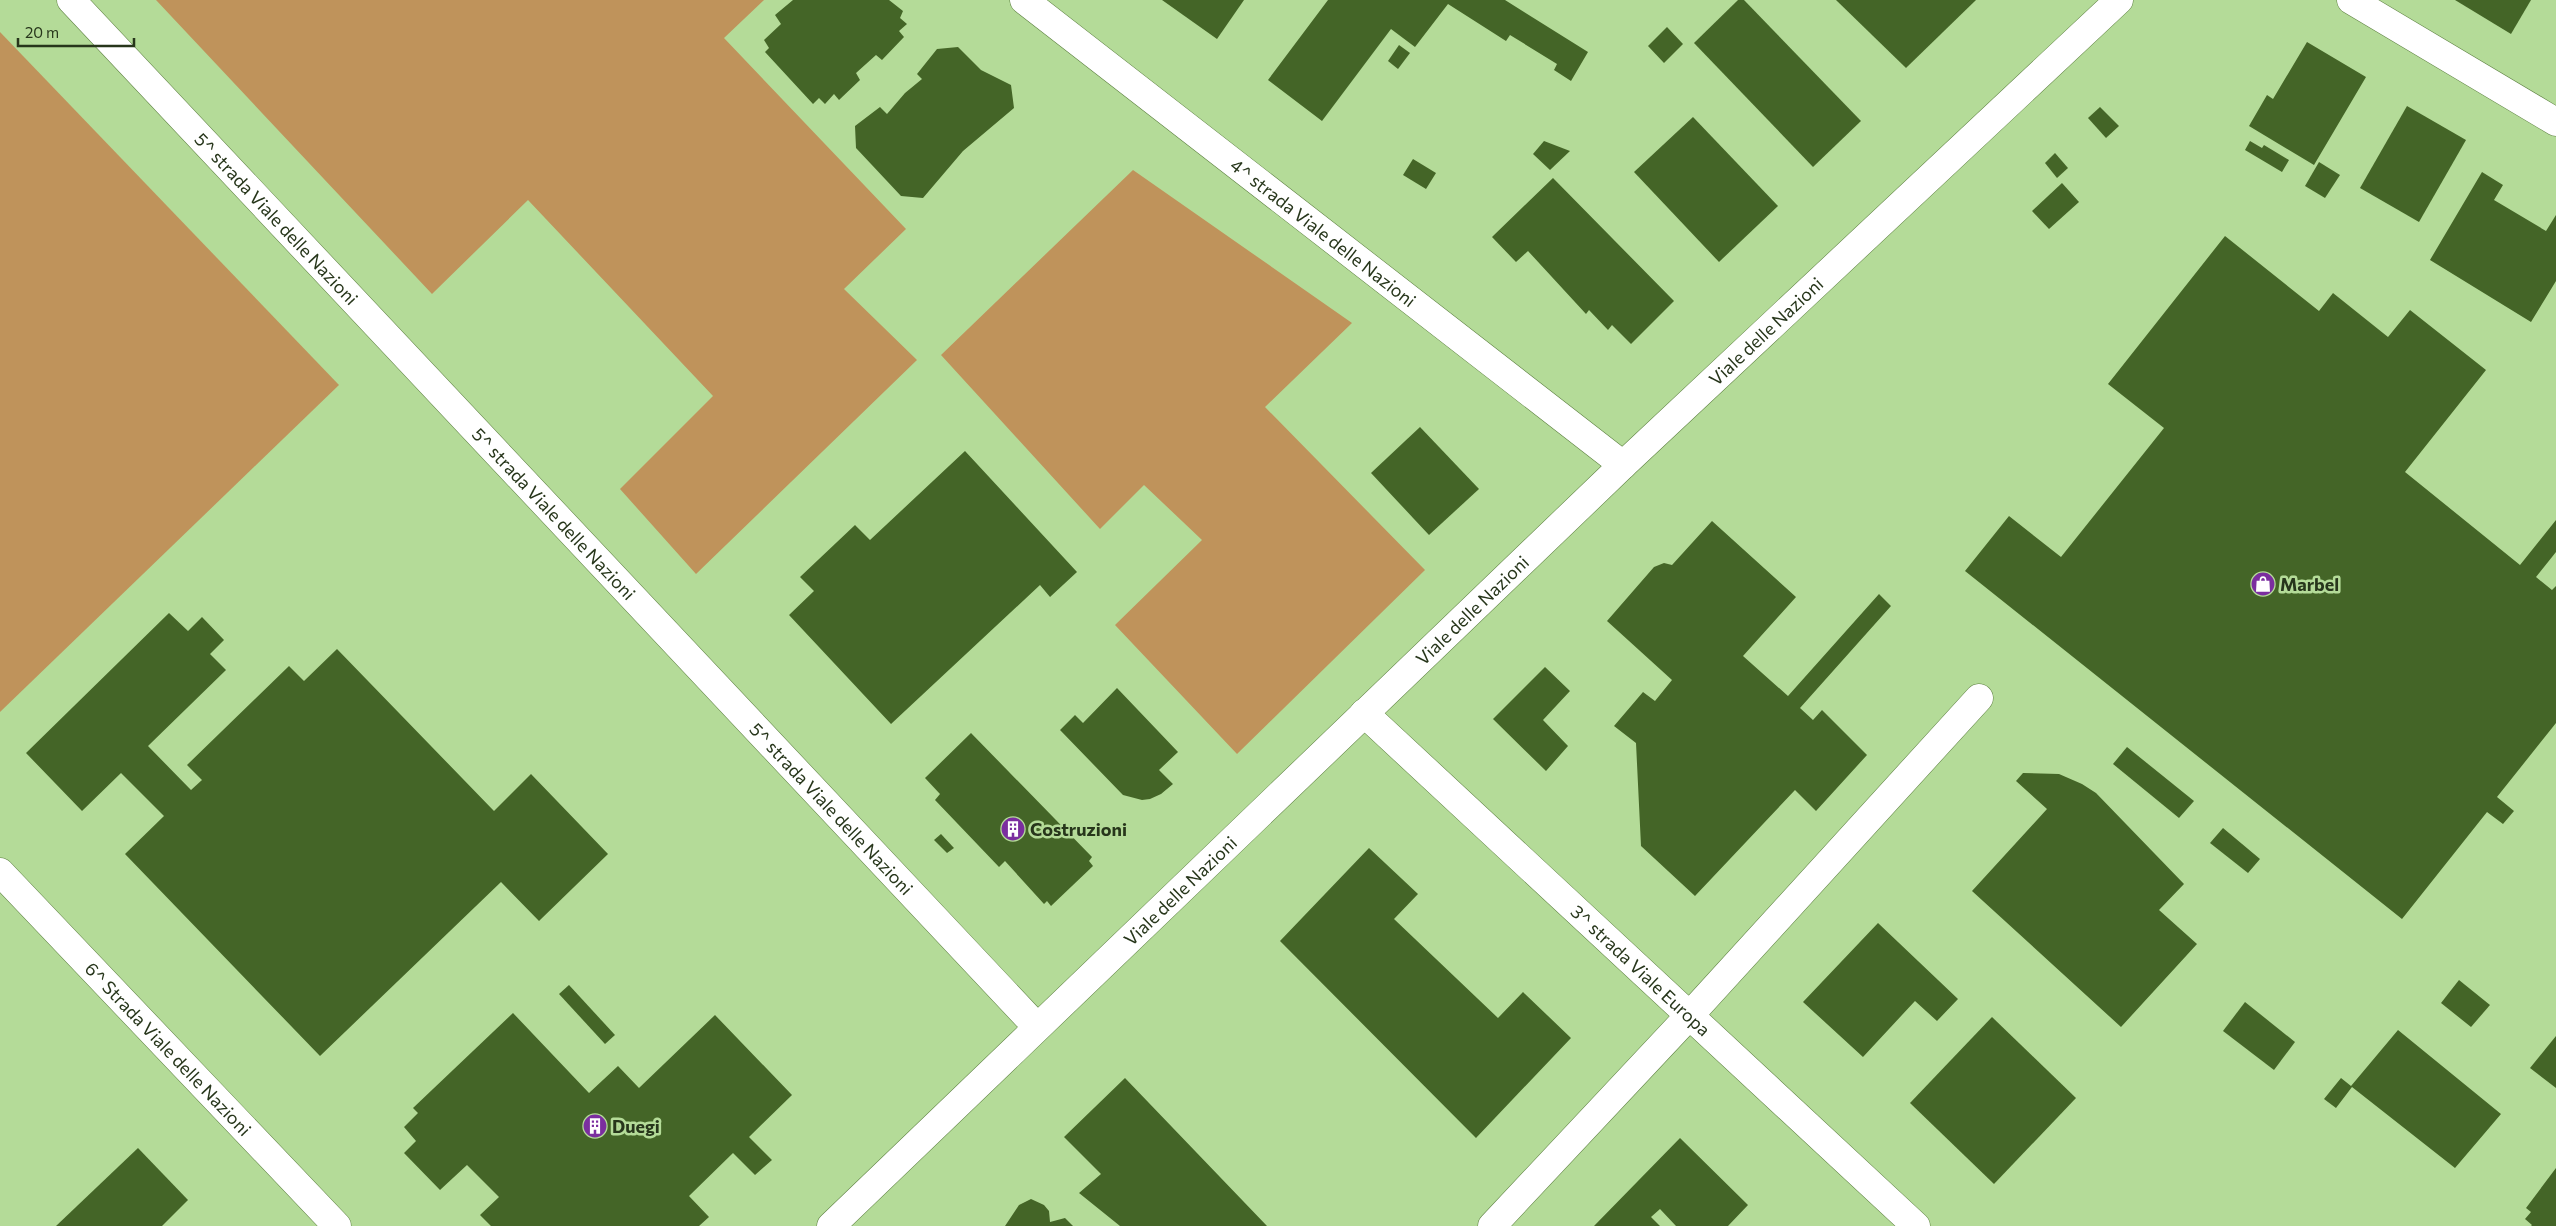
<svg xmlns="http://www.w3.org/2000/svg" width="2556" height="1226" font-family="Commissioner,sans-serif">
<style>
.green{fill:#bf935b}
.building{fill:#446527}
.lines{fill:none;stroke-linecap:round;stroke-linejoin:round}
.street-casing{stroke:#5e8142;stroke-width:29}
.street{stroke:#fff;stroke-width:28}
.labels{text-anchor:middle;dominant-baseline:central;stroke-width:5;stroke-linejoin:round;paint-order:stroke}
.street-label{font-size:18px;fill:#27361b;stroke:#b4db98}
.poi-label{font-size:18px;font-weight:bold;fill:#27361b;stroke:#b4db98;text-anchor:start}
</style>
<rect width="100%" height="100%" fill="#b4db98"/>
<g class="green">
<polygon points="156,0 764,0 724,38 906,229 844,289 917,360 696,574 620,489 713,396 528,200 432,294"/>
<polygon points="0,32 339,385 0,712"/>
<polygon points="1133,170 1352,323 1265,407 1425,570 1237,754 1115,625 1202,540 1144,485 1100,529 941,355"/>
</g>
<g class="building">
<polygon points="793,0 889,0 903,11 900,18 907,24 899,31 904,37 882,60 876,55 856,73 860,80 839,100 834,94 825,104 819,98 813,104 765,52 769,48 764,40 781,24 775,15"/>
<polygon points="1162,0 1244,0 1217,39"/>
<polygon points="1328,0 1505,0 1588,52 1571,81 1554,70 1557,64 1510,35 1506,41 1448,4 1415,47 1391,29 1322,121 1268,80"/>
<polygon points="1738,0 1744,0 1861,121 1813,167 1694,43"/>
<polygon points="1836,0 1976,0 1906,68"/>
<polygon points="2455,0 2531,0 2511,34"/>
<polygon points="1667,27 1683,44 1664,63 1648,46"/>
<polygon points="2307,42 2366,77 2314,165 2249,126 2267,95 2273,99"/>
<polygon points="1399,45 1410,53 1398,69 1388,61"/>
<polygon points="958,47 981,70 1011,85 1014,108 963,151 923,198 901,196 856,148 855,126 880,107 887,114 905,93 922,79 917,74 937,49"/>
<polygon points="2407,106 2466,140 2419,222 2360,188"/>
<polygon points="2100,107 2119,126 2106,138 2088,118"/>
<polygon points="1693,117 1778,206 1719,262 1634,172"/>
<polygon points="1544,141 1570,151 1550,170 1533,154"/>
<polygon points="2250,141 2262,148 2264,145 2289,160 2282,172 2245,150"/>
<polygon points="2055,153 2068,168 2057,178 2045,163"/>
<polygon points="1413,159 1436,173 1426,189 1403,175"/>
<polygon points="2319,162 2340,175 2325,198 2305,186"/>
<polygon points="2482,172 2503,185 2494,200 2546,231 2556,215 2556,281 2531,322 2430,260"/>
<polygon points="1553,178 1674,301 1631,344 1612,325 1608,330 1589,310 1586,314 1528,251 1516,262 1492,237"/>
<polygon points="2062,183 2079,202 2049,229 2032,211"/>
<polygon points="2225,236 2319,311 2333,293 2388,337 2410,310 2486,370 2405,472 2520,565 2556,520 2556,552 2536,577 2552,590 2556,586 2556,723 2497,797 2514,811 2503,824 2487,812 2402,919 1965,571 2009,516 2061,557 2164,428 2108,384"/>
<polygon points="1420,427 1479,489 1429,535 1371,473"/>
<polygon points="965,451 1077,572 1050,597 1040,585 891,724 789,615 814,591 800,577 855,525 870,540"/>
<polygon points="1712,521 1796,597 1743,656 1788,696 1879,594 1891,606 1800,708 1813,720 1822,710 1867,755 1816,811 1795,790 1695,896 1641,846 1636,743 1614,726 1643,692 1655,701 1672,680 1607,621 1654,567 1664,563 1672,565"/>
<polygon points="169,613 188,631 202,617 224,640 210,654 226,670 148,746 191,790 202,780 187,765 289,666 304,681 337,649 494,811 531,774 608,854 539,921 501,882 320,1056 125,854 164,816 121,773 82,811 26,753"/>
<polygon points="1545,667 1570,691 1543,720 1568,746 1546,771 1493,719"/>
<polygon points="1117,688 1178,752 1159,770 1173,784 1161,794 1150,799 1142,800 1123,795 1060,730 1075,715 1083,723"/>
<polygon points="971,733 1092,857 1089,861 1093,866 1051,906 1047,901 1044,904 1005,861 999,867 935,800 940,794 925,778"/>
<polygon points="2127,747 2194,801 2179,818 2113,764"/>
<polygon points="2023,773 2059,774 2082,784 2096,793 2184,884 2159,910 2197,944 2121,1027 1972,891 2047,809 2016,781"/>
<polygon points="2223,828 2260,859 2248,873 2210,843"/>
<polygon points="941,834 954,848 947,853 934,840"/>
<polygon points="1369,848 1418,894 1394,919 1498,1018 1523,992 1571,1038 1476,1138 1280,941"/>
<polygon points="1878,923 1958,999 1937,1021 1915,1001 1863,1057 1803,1002"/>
<polygon points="2459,980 2490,1005 2471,1027 2441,1003"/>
<polygon points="569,985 615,1035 605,1044 559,994"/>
<polygon points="2245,1002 2295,1042 2274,1070 2223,1031"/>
<polygon points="513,1013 589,1093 618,1066 639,1088 715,1015 792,1095 749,1137 772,1160 755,1175 733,1153 689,1196 709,1217 699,1226 491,1226 480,1215 499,1197 467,1165 440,1190 404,1153 416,1141 404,1127 418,1113 413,1108"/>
<polygon points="1992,1017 2076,1098 1994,1184 1910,1103"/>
<polygon points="2398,1030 2501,1114 2455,1168 2352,1087 2336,1108 2324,1099 2341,1078 2351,1086"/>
<polygon points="2556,1036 2556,1088 2530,1068"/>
<polygon points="1125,1078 1267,1226 1120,1226 1079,1193 1101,1174 1064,1137"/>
<polygon points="1680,1138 1748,1205 1728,1226 1676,1226 1660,1209 1651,1217 1660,1226 1594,1226"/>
<polygon points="138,1148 188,1200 162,1226 56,1226"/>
<polygon points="2556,1168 2556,1226 2531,1226 2532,1225 2525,1219 2531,1212 2526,1208"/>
<polygon points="1031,1199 1044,1205 1049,1211 1050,1222 1065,1218 1073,1226 1005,1226 1019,1205"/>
</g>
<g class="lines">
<defs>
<g id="street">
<path id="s1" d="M 71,0 L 1037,1027"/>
<path id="s2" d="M 1024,0 L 1623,465"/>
<polyline points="2351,0 2556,122"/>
<path id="s3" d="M 1364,713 L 1916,1226"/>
<path id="s4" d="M 0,872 L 337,1226"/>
<path id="s5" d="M 831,1226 L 1623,465 L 2119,0"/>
<polyline points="1492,1226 1689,1016 1979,698"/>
</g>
</defs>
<use href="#street" class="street-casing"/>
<use href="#street" class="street"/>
</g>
<defs>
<symbol id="shop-disc" viewBox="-11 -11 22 22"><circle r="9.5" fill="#7b2e9f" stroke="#b4db98"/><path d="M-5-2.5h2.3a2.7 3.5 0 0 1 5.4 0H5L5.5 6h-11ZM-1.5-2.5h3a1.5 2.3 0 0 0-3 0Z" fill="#fff"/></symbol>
<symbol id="building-disc" viewBox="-11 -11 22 22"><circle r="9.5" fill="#7b2e9f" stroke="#b4db98"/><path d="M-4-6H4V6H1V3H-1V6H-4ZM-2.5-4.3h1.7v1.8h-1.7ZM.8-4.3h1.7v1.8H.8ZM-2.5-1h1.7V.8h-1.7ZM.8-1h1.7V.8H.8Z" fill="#fff"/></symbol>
</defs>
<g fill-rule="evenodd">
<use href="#shop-disc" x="2249" y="570" width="28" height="28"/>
<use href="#building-disc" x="999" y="815" width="28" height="28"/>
<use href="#building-disc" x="581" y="1112" width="28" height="28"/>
</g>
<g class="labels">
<g class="street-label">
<text stroke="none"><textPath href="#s1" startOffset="300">5^ strada Viale delle Nazioni</textPath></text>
<text stroke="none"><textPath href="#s2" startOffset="379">4^ strada Viale delle Nazioni</textPath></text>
<text stroke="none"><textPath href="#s5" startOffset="1294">Viale delle Nazioni</textPath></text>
<text stroke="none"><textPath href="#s1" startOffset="705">5^ strada Viale delle Nazioni</textPath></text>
<text stroke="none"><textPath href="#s5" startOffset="889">Viale delle Nazioni</textPath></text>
<text stroke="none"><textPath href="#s1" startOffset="1110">5^ strada Viale delle Nazioni</textPath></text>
<text stroke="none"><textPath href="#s5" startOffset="484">Viale delle Nazioni</textPath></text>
<text stroke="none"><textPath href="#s3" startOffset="378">3^ strada Viale Europa</textPath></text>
<text stroke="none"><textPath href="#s4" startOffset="244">6^ Strada Viale delle Nazioni</textPath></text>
</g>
<g class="poi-label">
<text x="2280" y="584">Marbel</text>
<text x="1030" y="829">Costruzioni</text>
<text x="612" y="1126">Duegi</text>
</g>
</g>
<path d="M18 38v8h116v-8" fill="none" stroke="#27361b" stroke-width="2.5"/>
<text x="25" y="38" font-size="15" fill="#27361b" stroke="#b4db98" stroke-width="4" paint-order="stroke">20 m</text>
</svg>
